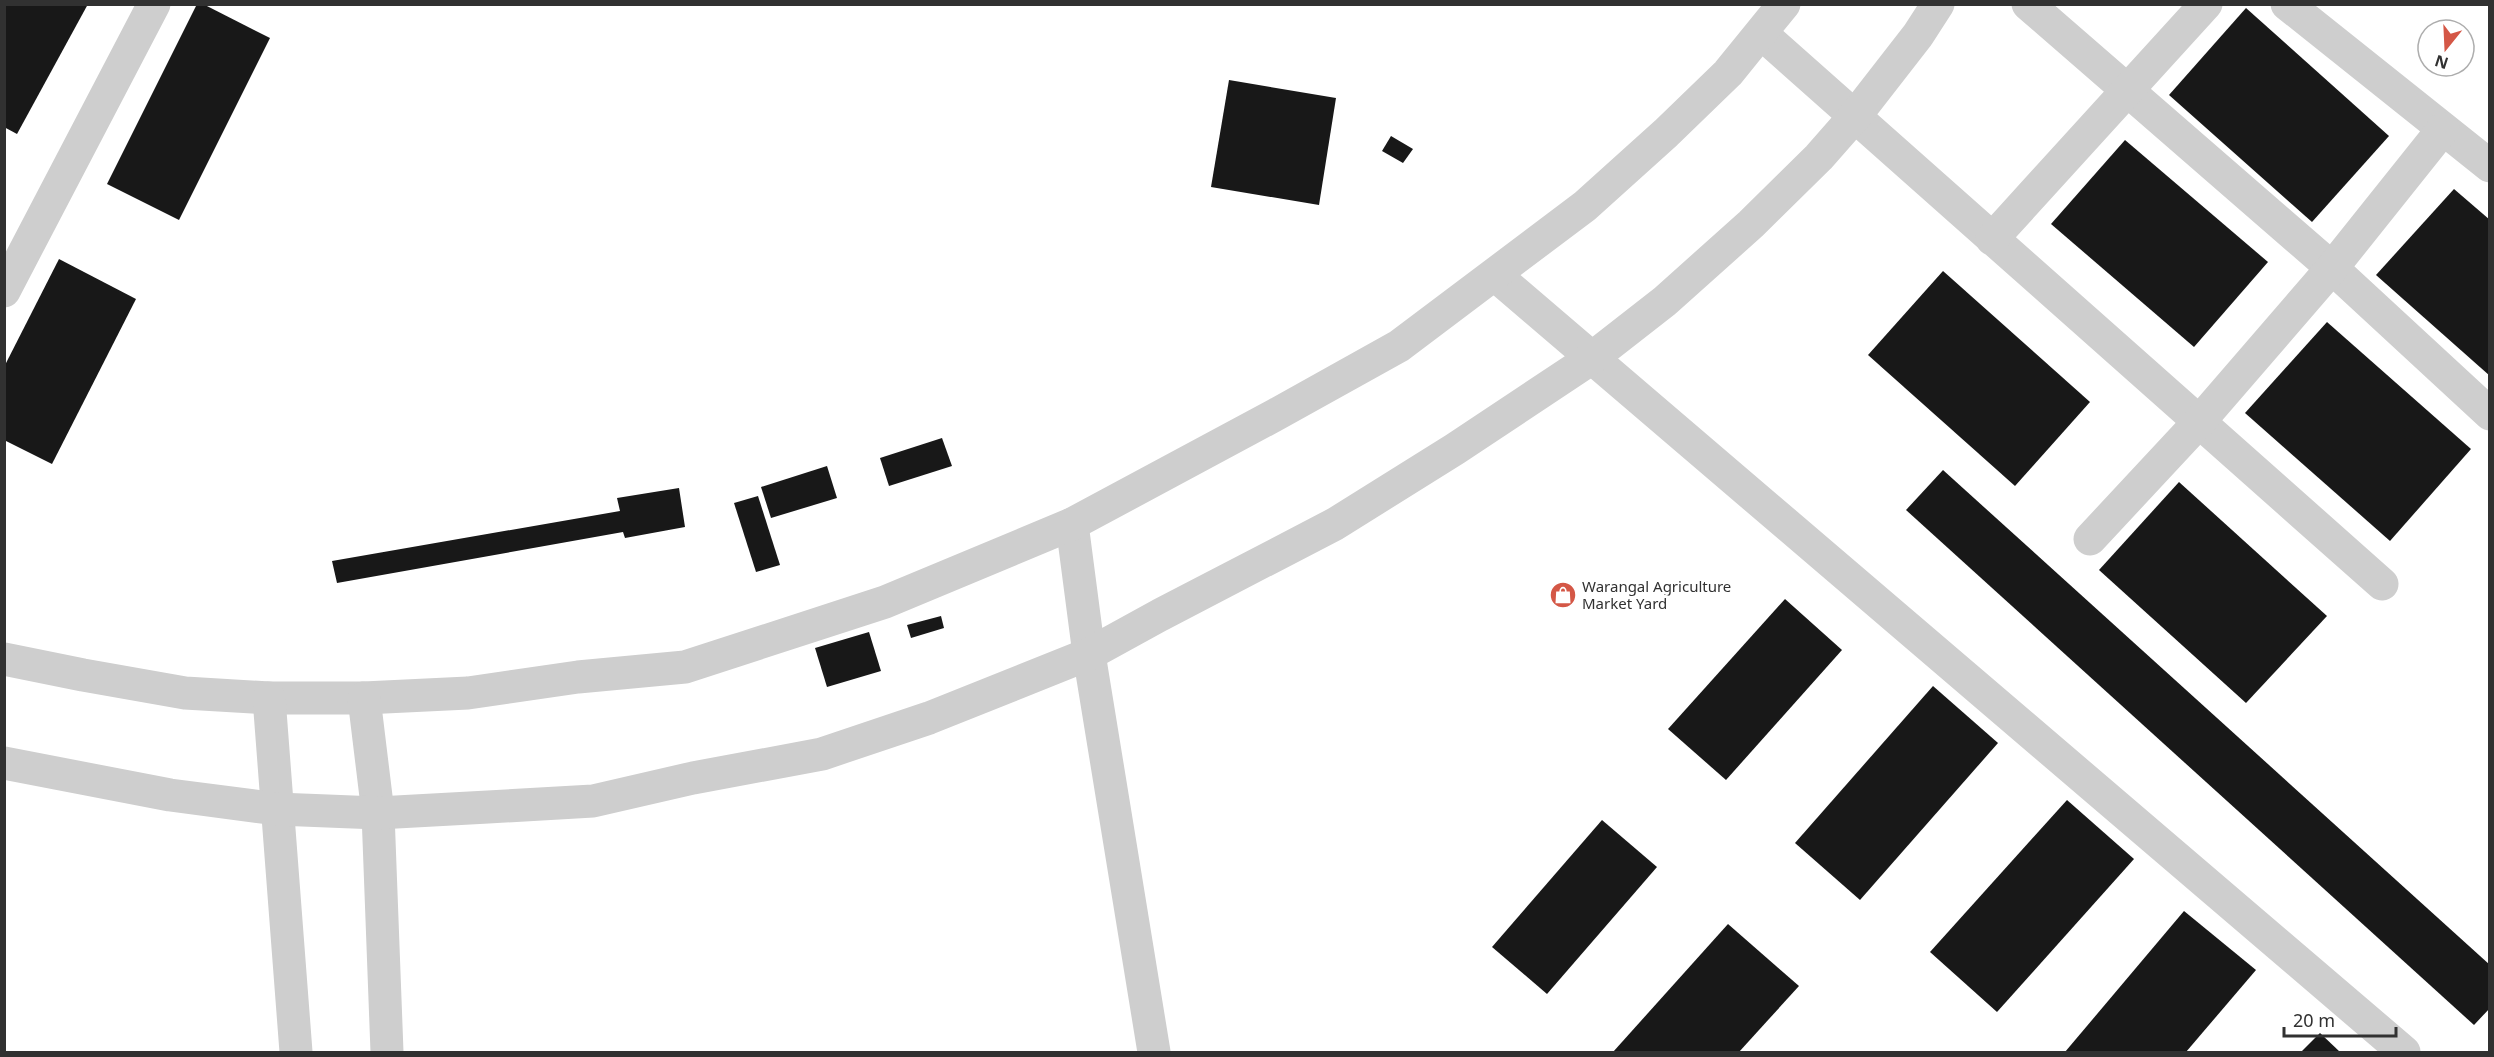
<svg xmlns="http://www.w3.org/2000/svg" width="2494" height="1057" font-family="'Noto Sans',sans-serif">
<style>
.building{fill:#181818}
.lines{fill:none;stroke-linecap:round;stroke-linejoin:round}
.minor{stroke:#cecece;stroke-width:33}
.labels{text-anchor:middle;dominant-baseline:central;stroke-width:6;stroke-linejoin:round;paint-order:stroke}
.poi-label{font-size:15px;fill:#313131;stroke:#fff;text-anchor:start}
</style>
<rect width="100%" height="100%" fill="#fff"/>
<g class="building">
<polygon points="6,4 88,4 17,134 4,127"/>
<polygon points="197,4 203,4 270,38 179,220 107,184"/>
<polygon points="2246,8 2389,136 2312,222 2169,95"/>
<polygon points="1229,80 1336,98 1319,205 1211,187"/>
<polygon points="1391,136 1413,149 1403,163 1382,151"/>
<polygon points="2125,140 2268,262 2194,347 2051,224"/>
<polygon points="2454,189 2490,220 2490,376 2376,275"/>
<polygon points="59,259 136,299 52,464 4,440 4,367"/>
<polygon points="1943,271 2090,402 2015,486 1868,355"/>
<polygon points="2327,322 2471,449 2390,541 2245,413"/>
<polygon points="942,438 952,466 889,486 880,458"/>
<polygon points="827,466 837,498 771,518 761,487"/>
<polygon points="1943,470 2490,965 2490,1008 2474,1025 1906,510"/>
<polygon points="2179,482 2327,616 2246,703 2099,570"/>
<polygon points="679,488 685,527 625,538 623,532 337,583 332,561 620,511 617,498"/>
<polygon points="758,496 780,565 756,572 734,503"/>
<polygon points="1785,599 1842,650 1726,780 1668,729"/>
<polygon points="941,616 944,628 911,638 907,625"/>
<polygon points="869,632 881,671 827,687 815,648"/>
<polygon points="1933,686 1998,743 1860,900 1795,843"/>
<polygon points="2067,800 2134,859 1997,1012 1930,952"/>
<polygon points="1602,820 1657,867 1547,994 1492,947"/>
<polygon points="2184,911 2256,970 2186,1052 2065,1052"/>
<polygon points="1728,924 1799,986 1739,1052 1613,1052"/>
<polygon points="2320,1033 2340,1052 2301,1052"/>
</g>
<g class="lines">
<g class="minor">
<polyline points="2028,4 2332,268 2490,414"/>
<polyline points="2287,4 2490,166"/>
<polyline points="1762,34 2382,584"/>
<polyline points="1992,239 2206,4"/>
<polyline points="1495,275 2404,1052"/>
<polyline points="4,291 154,4"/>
<polyline points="1072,524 1089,654 1154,1052"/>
<polyline points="2090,539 2199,422 2332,268 2443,129"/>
<polyline points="4,659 83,675 185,693 269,698 364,698 468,693 578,677 685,667 885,602 1072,524 1275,415 1399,346 1585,206 1666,133 1728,73 1784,4"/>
<polyline points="269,698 296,1052"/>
<polyline points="364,698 378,813 387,1052"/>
<polyline points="4,763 170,795 277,809 378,813 488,807 593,801 693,778 822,754 929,718 1089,654 1160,615 1335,524 1455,449 1592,358 1665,301 1751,224 1819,157 1855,116 1918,35 1938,4"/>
</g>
</g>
<defs>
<symbol id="shop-disc" viewBox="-11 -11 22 22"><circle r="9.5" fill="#d45746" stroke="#fff"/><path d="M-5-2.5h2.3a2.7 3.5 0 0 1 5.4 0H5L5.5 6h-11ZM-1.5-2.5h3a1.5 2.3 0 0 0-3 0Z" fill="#fff"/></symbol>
</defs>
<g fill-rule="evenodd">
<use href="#shop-disc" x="1548" y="580" width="30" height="30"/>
</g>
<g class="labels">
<g class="poi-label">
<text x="1582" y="586">Warangal Agriculture<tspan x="1582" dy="17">Market Yard</tspan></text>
</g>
</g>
<rect width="2494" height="1057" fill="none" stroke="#313131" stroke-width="12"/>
<g transform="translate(2446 48) rotate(198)"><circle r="28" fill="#ffffff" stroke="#adadad" stroke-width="1.5"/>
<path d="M0-4.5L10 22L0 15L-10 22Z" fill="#d45746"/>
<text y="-9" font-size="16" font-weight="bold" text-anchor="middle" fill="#313131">N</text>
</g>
<path d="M2284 1027v9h112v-9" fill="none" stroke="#313131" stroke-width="3"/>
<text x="2293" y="1027" font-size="18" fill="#313131" stroke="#ffffff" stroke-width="4.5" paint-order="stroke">20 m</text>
</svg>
